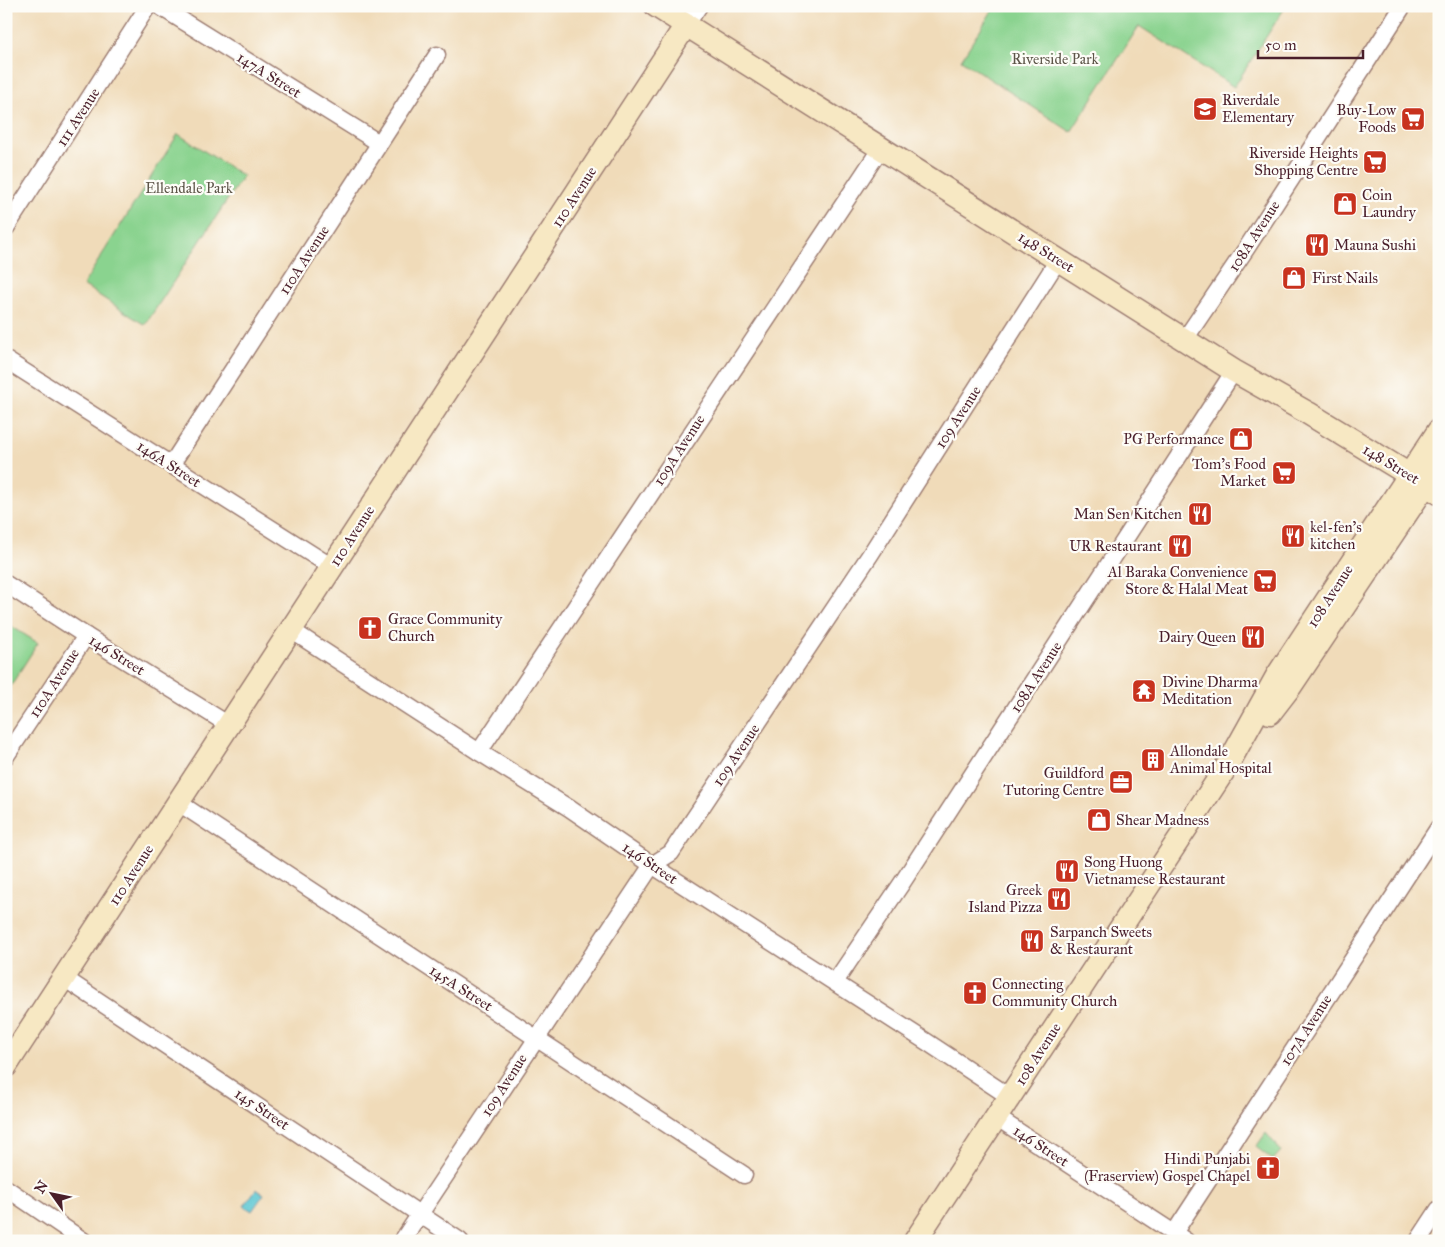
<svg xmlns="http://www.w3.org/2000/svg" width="1445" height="1247" font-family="'IM FELL Great Primer',serif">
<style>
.green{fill:#8ad38f;stroke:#6a795d}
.water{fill:#5ac6d2;stroke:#52727e}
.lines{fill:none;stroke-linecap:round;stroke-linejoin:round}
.street-casing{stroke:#9d7d72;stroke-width:19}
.secondary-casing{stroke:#9d7d72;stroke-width:25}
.street{stroke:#fff;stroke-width:16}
.secondary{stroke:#f7e8c3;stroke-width:22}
.labels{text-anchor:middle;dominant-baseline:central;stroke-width:4.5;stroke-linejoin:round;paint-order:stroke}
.park-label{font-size:15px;fill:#5d5549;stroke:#fdfcf7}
.street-label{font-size:15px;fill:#4a1f2b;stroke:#fdfcf7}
.poi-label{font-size:15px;fill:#4a1f2b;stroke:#fdfcf7;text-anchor:start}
</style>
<rect width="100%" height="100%" fill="#fdfcf7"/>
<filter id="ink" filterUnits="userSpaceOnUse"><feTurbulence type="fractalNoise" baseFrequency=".02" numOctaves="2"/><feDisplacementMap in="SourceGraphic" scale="10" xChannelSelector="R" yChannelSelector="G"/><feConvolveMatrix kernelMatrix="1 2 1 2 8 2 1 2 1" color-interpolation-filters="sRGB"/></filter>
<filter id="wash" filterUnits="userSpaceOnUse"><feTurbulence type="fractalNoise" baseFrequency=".0096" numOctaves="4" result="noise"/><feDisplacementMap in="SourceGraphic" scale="20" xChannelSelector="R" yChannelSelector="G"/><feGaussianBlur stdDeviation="1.12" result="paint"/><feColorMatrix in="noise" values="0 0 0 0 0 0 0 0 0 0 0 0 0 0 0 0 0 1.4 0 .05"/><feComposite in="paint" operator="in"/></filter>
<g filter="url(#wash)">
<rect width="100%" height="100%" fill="#f0dbb9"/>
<g class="green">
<polygon points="995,6 1286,6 1234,87 1139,26 1071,132 961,60"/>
<polygon points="178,134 243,176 145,325 83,285"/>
<polygon points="6,623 38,643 6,693"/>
<polygon points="1266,1133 1281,1151 1273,1160 1256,1147"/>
</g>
<polygon class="water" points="256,1189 264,1194 252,1211 244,1206"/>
</g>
<g filter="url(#ink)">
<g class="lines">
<defs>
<g id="street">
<polyline points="159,6 379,143"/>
<polyline points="686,25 699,6"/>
<polyline points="6,228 148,6"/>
<polyline points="1185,339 1246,249 1403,6"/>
<polyline points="6,360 332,567"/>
<polyline points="171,465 437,55"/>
<polyline points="6,584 86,636 229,725"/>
<polyline points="291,630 479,752 569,808 652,865 927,1042 1010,1097"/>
<polyline points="479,752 881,148"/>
<polyline points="6,756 86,636"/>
<polyline points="179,803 744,1175"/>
<polyline points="64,978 460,1241"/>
<polyline points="835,982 902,883 1234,371"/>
<polyline points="996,1117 1186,1241"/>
<polyline points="6,1188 84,1241"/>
<polyline points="1174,1233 1439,827"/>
<polyline points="402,1241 652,865 671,853 870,555 1058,260"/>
<polyline points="1418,1241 1439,1209"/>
</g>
<g id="secondary">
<polyline points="656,6 1234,371 1308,413 1439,493"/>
<polyline points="1270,713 1290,687 1439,465"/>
<polyline points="6,1066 686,25"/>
<polyline points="915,1241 1227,766 1277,676 1439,430"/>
</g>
</defs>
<use href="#street" class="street-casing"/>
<use href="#secondary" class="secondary-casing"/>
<use href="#street" class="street"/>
<use href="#secondary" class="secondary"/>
</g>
</g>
<defs>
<symbol id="school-square" viewBox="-11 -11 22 22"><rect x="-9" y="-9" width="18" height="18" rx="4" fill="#c8321e" stroke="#fdfcf7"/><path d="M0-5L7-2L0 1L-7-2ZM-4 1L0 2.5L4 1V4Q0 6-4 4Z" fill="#fff"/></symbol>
<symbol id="supermarket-square" viewBox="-11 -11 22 22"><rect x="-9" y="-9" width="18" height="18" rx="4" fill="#c8321e" stroke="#fdfcf7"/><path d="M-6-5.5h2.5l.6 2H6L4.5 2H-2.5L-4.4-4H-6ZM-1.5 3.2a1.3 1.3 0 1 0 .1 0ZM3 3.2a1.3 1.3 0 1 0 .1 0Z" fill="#fff"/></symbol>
<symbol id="shop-square" viewBox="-11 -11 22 22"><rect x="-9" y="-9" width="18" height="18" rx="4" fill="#c8321e" stroke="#fdfcf7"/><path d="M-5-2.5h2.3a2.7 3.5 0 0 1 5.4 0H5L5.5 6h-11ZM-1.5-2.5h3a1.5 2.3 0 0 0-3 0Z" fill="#fff"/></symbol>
<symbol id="restaurant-square" viewBox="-11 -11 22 22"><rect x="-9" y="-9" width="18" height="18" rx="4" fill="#c8321e" stroke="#fdfcf7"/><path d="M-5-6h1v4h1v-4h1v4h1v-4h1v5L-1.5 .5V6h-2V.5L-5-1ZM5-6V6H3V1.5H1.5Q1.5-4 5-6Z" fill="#fff"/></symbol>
<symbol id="church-square" viewBox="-11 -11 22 22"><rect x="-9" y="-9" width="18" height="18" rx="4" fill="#c8321e" stroke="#fdfcf7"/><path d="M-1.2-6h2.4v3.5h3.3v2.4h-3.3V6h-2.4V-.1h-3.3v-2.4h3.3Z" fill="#fff"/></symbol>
<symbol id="temple-square" viewBox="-11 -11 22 22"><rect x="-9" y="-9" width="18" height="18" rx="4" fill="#c8321e" stroke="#fdfcf7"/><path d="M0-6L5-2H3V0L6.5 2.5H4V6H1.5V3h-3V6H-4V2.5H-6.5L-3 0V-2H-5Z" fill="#fff"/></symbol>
<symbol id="building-square" viewBox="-11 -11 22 22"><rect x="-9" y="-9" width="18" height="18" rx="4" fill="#c8321e" stroke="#fdfcf7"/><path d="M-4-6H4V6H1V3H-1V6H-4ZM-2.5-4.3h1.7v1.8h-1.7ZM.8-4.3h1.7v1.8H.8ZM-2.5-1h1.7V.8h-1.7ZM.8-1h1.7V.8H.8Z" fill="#fff"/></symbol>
<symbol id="office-square" viewBox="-11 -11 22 22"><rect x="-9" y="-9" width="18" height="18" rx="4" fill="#c8321e" stroke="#fdfcf7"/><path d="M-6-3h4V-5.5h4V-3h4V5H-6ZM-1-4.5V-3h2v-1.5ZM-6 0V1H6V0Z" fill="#fff"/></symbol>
</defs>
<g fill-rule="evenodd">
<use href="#school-square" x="1191" y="95" width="28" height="28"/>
<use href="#supermarket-square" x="1399" y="105" width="28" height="28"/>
<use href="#supermarket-square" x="1361" y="148" width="28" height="28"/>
<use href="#shop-square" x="1331" y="190" width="28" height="28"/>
<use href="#restaurant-square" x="1303" y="231" width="28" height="28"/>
<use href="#shop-square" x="1280" y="264" width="28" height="28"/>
<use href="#shop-square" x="1227" y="425" width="28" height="28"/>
<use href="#supermarket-square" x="1270" y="459" width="28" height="28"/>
<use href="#restaurant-square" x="1186" y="500" width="28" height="28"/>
<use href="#restaurant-square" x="1279" y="522" width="28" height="28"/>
<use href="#restaurant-square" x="1166" y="532" width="28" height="28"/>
<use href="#supermarket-square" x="1251" y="567" width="28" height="28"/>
<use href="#church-square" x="356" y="614" width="28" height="28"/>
<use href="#restaurant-square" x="1239" y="623" width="28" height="28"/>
<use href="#temple-square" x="1130" y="677" width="28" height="28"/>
<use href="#building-square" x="1139" y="746" width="28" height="28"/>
<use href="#office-square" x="1107" y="768" width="28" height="28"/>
<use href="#shop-square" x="1085" y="806" width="28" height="28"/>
<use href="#restaurant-square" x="1053" y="857" width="28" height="28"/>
<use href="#restaurant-square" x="1045" y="885" width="28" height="28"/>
<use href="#restaurant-square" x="1018" y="927" width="28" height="28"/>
<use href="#church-square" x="961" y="979" width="28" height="28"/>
<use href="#church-square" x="1254" y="1154" width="28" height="28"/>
</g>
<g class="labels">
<g class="park-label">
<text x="1055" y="59">Riverside Park</text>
<text x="189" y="188">Ellendale Park</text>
</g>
<g class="street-label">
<text transform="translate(269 75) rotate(32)">147A Street</text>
<text transform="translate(78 117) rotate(-57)">111 Avenue</text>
<text transform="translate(574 197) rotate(-57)">110 Avenue</text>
<text transform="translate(1254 236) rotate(-57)">108A Avenue</text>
<text transform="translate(1046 252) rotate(32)">148 Street</text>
<text transform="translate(304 260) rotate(-57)">110A Avenue</text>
<text transform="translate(958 417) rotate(-57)">109 Avenue</text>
<text transform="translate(679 450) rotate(-57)">109A Avenue</text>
<text transform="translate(169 464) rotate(33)">146A Street</text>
<text transform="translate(1391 464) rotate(31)">148 Street</text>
<text transform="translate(352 536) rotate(-57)">110 Avenue</text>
<text transform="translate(1330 596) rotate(-57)">108 Avenue</text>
<text transform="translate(117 655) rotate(32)">146 Street</text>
<text transform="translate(1036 677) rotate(-57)">108A Avenue</text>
<text transform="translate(54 683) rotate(-57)">110A Avenue</text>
<text transform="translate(736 755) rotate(-56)">109 Avenue</text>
<text transform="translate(650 863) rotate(34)">146 Street</text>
<text transform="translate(131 875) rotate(-57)">110 Avenue</text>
<text transform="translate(461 988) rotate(33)">145A Street</text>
<text transform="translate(1306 1030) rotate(-57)">107A Avenue</text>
<text transform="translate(1038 1054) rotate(-57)">108 Avenue</text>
<text transform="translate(504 1085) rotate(-57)">109 Avenue</text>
<text transform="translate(262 1109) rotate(34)">145 Street</text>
<text transform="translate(1041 1146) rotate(33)">146 Street</text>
</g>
<g class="poi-label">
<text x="1222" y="100">Riverdale<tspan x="1222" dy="17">Elementary</tspan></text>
<text x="1396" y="110" text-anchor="end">Buy-Low<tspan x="1396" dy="17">Foods</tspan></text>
<text x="1358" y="153" text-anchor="end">Riverside Heights<tspan x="1358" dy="17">Shopping Centre</tspan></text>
<text x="1362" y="195">Coin<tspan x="1362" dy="17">Laundry</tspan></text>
<text x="1334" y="245">Mauna Sushi</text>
<text x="1312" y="278">First Nails</text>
<text x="1224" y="439" text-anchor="end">PG Performance</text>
<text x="1266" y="464" text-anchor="end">Tom's Food<tspan x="1266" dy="17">Market</tspan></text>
<text x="1182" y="514" text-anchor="end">Man Sen Kitchen</text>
<text x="1310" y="527">kel-fen's<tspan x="1310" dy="17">kitchen</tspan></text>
<text x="1162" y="546" text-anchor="end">UR Restaurant</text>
<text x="1248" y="572" text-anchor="end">Al Baraka Convenience<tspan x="1248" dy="17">Store &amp; Halal Meat</tspan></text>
<text x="388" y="619">Grace Community<tspan x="388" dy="17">Church</tspan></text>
<text x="1236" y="637" text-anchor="end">Dairy Queen</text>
<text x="1162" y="682">Divine Dharma<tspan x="1162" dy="17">Meditation</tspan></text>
<text x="1170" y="751">Allondale<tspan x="1170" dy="17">Animal Hospital</tspan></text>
<text x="1104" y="773" text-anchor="end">Guildford<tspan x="1104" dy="17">Tutoring Centre</tspan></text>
<text x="1116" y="820">Shear Madness</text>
<text x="1084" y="862">Song Huong<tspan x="1084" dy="17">Vietnamese Restaurant</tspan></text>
<text x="1042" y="890" text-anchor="end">Greek<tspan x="1042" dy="17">Island Pizza</tspan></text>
<text x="1050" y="932">Sarpanch Sweets<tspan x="1050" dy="17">&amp; Restaurant</tspan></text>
<text x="992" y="984">Connecting<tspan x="992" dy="17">Community Church</tspan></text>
<text x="1250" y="1159" text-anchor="end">Hindi Punjabi<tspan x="1250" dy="17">(Fraserview) Gospel Chapel</tspan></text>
</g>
</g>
<rect width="1445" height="1247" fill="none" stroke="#fdfcf7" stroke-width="25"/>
<g transform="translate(52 1194) rotate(303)" stroke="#fdfcf7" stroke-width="4" paint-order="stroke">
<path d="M0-4L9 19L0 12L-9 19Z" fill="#4a1f2b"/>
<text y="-8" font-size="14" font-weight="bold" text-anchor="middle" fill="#4a1f2b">N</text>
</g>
<path d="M1258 50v8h105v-8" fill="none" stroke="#4a1f2b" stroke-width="2.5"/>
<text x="1265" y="50" font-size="15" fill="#4a1f2b" stroke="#fdfcf7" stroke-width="4" paint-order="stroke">50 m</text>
</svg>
